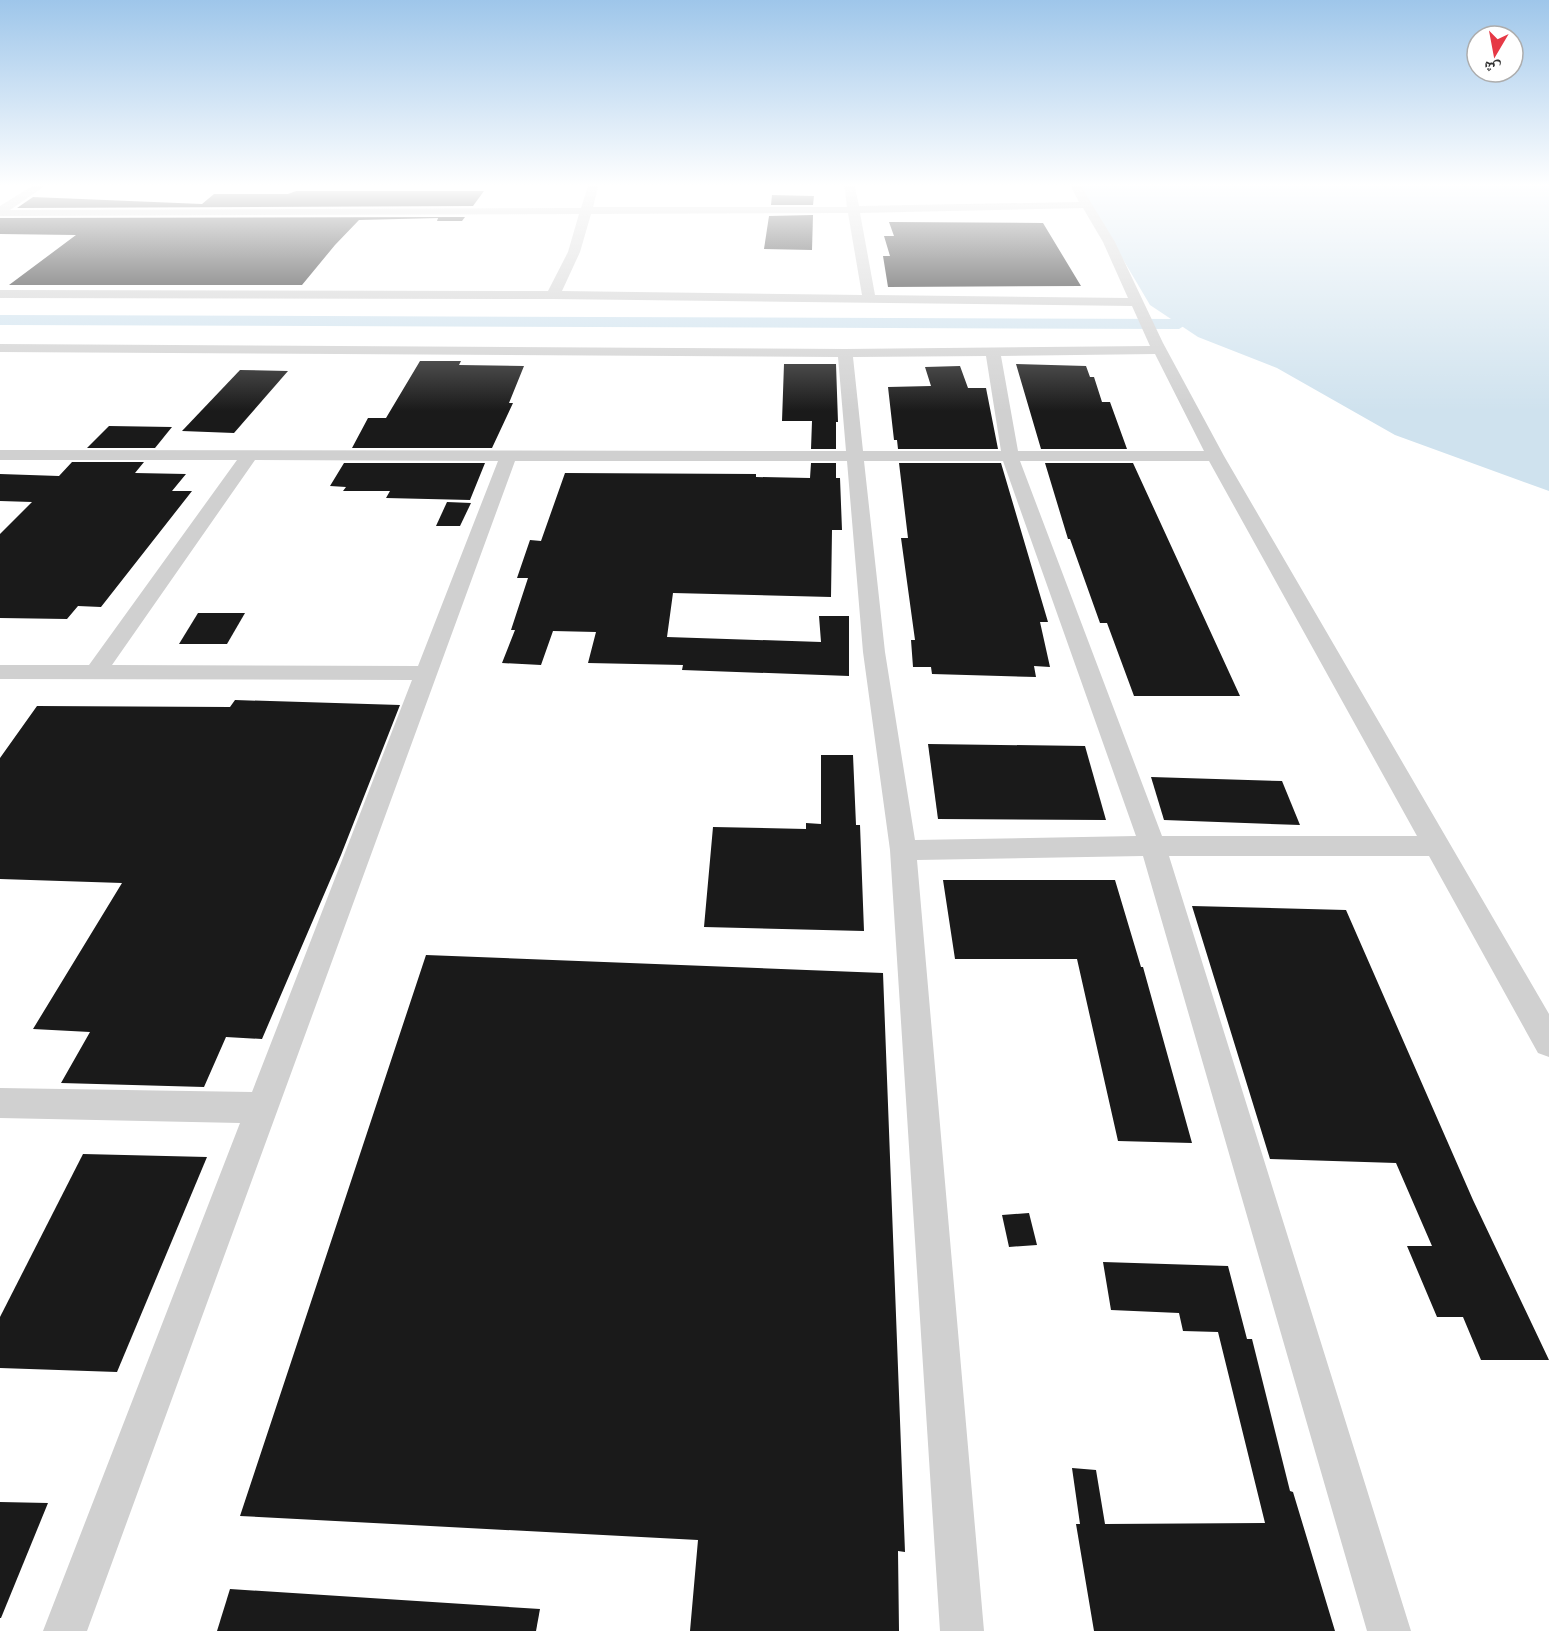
<svg xmlns="http://www.w3.org/2000/svg" width="1549" height="1631" font-family="'Roboto Condensed','Noto Naskh Arabic',sans-serif">
<style>
.water{fill:#cfe2ee}
.lines{fill:none;stroke-linecap:round;stroke-linejoin:round}
.canal{fill:#cfe2ee;fill-rule:evenodd}
.building{fill:#1a1a1a}
.minor{fill:#d0d0d0;fill-rule:evenodd}
</style>
<rect width="100%" height="100%" fill="#fff"/>
<polygon class="water" points="1078,183 1549,183 1549,491 1395,435 1277,368 1198,337 1150,305"/>
<g class="lines">
<polygon class="canal" points="0,315 1179,319 1187,324 1179,329 0,325"/>
</g>
<g class="building">
<polygon points="296,191 484,191 473,206 17,208 33,197 202,204 214,194 288,194"/>
<polygon points="772,195 814,196 813,205 771,205"/>
<polygon points="813,215 812,250 764,249 769,216"/>
<polygon points="465,217 462,221 437,221 438,218 359,220 335,245 302,285 9,285 76,235 0,234 0,218"/>
<polygon points="889,222 1043,223 1081,286 888,287 883,256 890,256 884,236 894,236"/>
<polygon points="420,361 461,361 459,365 524,366 509,403 513,403 492,448 352,448 368,418 386,418"/>
<polygon points="784,364 836,364 838,422 836,422 836,449 811,449 812,421 782,421"/>
<polygon points="1016,364 1086,366 1090,377 1094,377 1102,402 1110,402 1127,449 1041,449"/>
<polygon points="960,366 968,388 986,388 998,449 898,449 897,440 894,440 888,387 931,386 925,367"/>
<polygon points="240,370 288,371 234,433 182,431"/>
<polygon points="109,426 172,427 155,448 87,448"/>
<polygon points="72,462 144,462 135,473 186,474 172,491 192,491 101,607 78,606 67,619 0,618 0,534 32,502 0,501 0,474 59,476"/>
<polygon points="344,463 485,463 470,500 386,498 390,491 343,491 346,487 330,486"/>
<polygon points="811,463 836,463 836,478 840,478 842,530 832,530 831,597 673,593 667,637 821,642 819,616 849,616 849,676 682,670 683,665 588,663 596,632 553,631 541,665 502,663 515,630 511,630 528,578 517,578 530,540 541,541 565,473 756,474 756,477 810,478"/>
<polygon points="899,463 1001,463 1048,622 1040,622 1050,667 1034,666 1036,677 932,674 931,667 913,667 911,640 915,640 901,538 908,538"/>
<polygon points="1045,463 1133,463 1240,696 1134,696 1107,623 1100,623 1070,539 1068,539"/>
<polygon points="447,502 471,503 460,526 436,526"/>
<polygon points="198,613 245,613 227,644 179,644"/>
<polygon points="235,700 400,705 341,855 262,1039 226,1037 204,1087 61,1083 90,1032 33,1029 122,883 0,879 0,758 37,706 230,707"/>
<polygon points="928,744 1085,746 1106,820 938,819"/>
<polygon points="821,755 853,755 856,825 860,825 864,931 704,927 713,827 806,829 806,823 821,824"/>
<polygon points="1151,777 1282,781 1300,825 1164,820"/>
<polygon points="943,880 1115,880 1141,967 1143,967 1192,1143 1118,1141 1077,959 955,959"/>
<polygon points="1192,906 1346,910 1473,1200 1549,1360 1481,1360 1463,1317 1437,1317 1407,1246 1432,1246 1396,1163 1270,1159"/>
<polygon points="426,955 883,973 905,1552 898,1551 899,1631 690,1631 698,1540 240,1516"/>
<polygon points="83,1154 207,1157 117,1372 0,1368 0,1317"/>
<polygon points="1029,1213 1037,1245 1009,1247 1002,1215"/>
<polygon points="1103,1262 1228,1266 1247,1339 1252,1339 1290,1491 1293,1492 1335,1631 1094,1631 1076,1524 1080,1524 1072,1468 1096,1470 1105,1524 1265,1523 1218,1332 1183,1331 1179,1313 1111,1310"/>
<polygon points="0,1502 48,1503 1,1618 0,1618"/>
<polygon points="230,1589 540,1609 536,1631 217,1631"/>
</g>
<g class="lines">
<path class="minor" d="M 37,183 L 49,183 L 10,210 L 581,208 L 589,183 L 599,183 L 593,207 L 847,207 L 844,183 L 854,183 L 859,206 L 1079,202 L 1069,183 L 1079,183 L 1115,242 L 1163,343 L 1224,456 L 1549,1014 L 1549,1057 L 1538,1053 L 1429,856 L 1169,856 L 1411,1631 L 1367,1631 L 1143,856 L 917,860 L 984,1631 L 940,1631 L 890,850 L 863,652 L 847,461 L 515,461 L 87,1631 L 43,1631 L 240,1123 L 0,1118 L 0,1088 L 252,1092 L 412,680 L 0,679 L 0,665 L 89,665 L 237,460 L 0,460 L 0,450 L 846,451 L 838,357 L 0,352 L 0,344 L 845,349 L 1150,346 L 1132,306 L 553,299 L 0,298 L 0,290 L 548,291 L 568,252 L 579,214 L 0,216 L 0,206 ZM 1083,208 L 1103,242 L 1128,298 L 875,295 L 860,213 ZM 848,213 L 862,295 L 562,291 L 580,252 L 591,214 ZM 1155,354 L 1204,451 L 1018,451 L 1001,356 ZM 986,356 L 1001,451 L 863,451 L 853,357 ZM 255,460 L 498,461 L 418,666 L 112,665 ZM 864,461 L 1003,461 L 1136,836 L 915,840 L 885,652 ZM 1020,461 L 1209,461 L 1417,836 L 1162,836 Z"/>
</g>
<linearGradient id="sky" x2="0" y2="1"><stop stop-color="#9ec6ea"/><stop offset="0.45" stop-color="#fff"/><stop offset="1" stop-color="#fff" stop-opacity="0"/></linearGradient>
<rect width="1549" height="411" fill="url(#sky)"/>
<g transform="translate(1495 54) rotate(190)"><circle r="28" fill="#ffffff" stroke="#adadad" stroke-width="1.5"/>
<path d="M0-4.5L10 22L0 15L-10 22Z" fill="#e63946"/>
<text y="-9" font-size="16" font-weight="bold" text-anchor="middle" fill="#333333">ش</text>
</g>
</svg>
